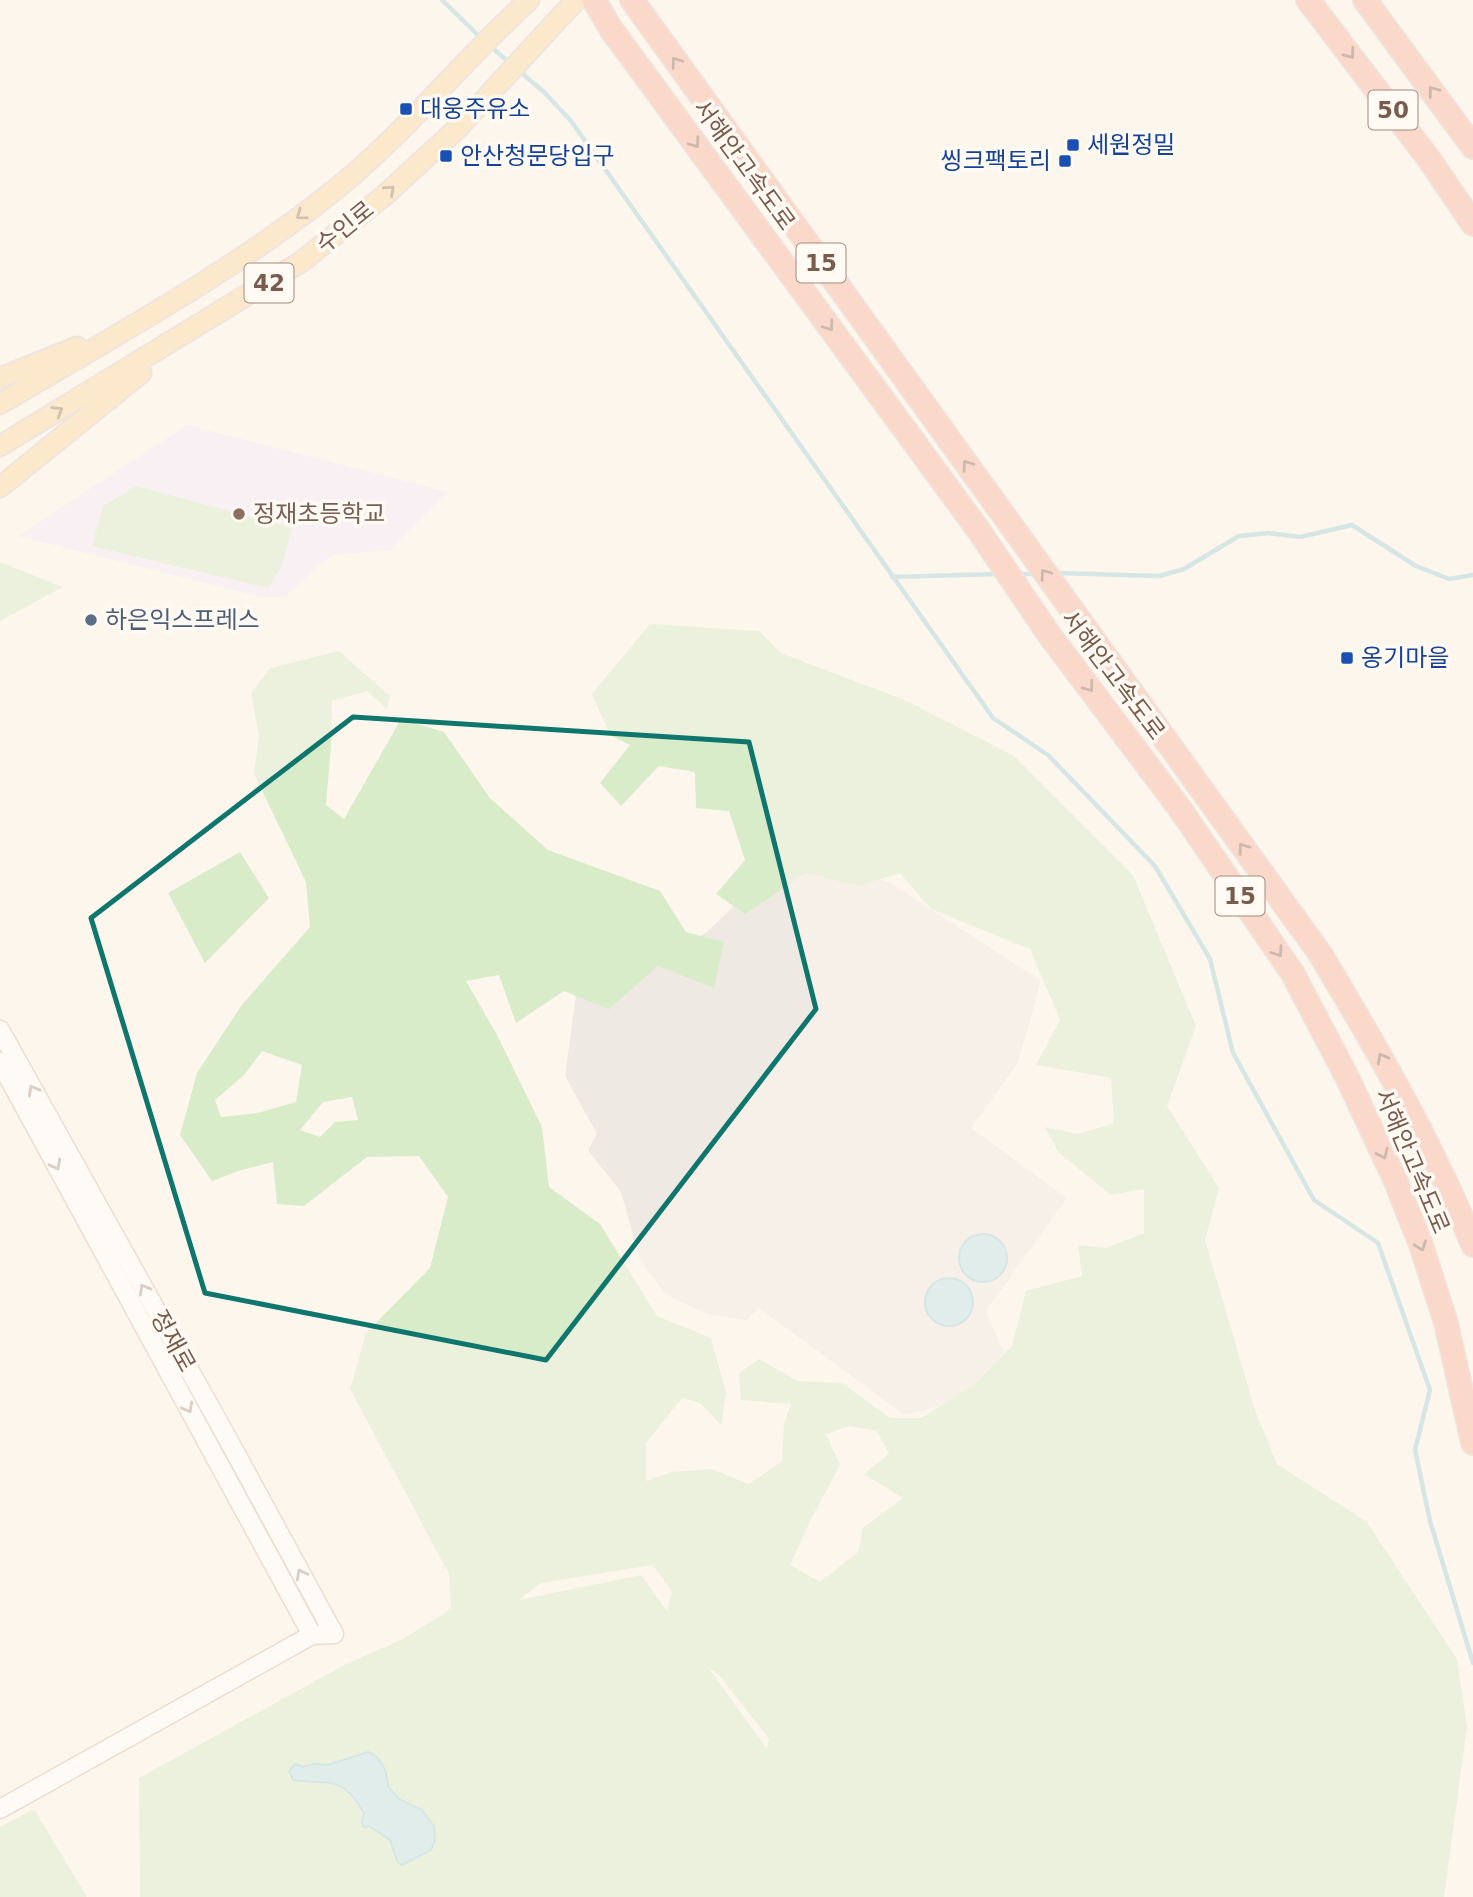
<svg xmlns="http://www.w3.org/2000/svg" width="1473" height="1897" font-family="'DejaVu Sans','Noto Sans KR',sans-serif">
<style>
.industrial{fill:#efe9e4}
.education{fill:#f3e8fa}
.green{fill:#d8ecc9;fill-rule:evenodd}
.water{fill:#bfe3e8;stroke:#a5d3da;stroke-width:2}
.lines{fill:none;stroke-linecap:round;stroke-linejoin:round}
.stream{stroke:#a5d3da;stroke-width:4.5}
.secondary-casing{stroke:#d6c0b0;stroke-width:21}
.primary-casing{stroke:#dad1cd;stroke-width:23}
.highway-casing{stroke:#dad1cd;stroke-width:26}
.secondary{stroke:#fff;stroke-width:18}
.primary{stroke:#fbd9a5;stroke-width:19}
.highway{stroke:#f7b7a3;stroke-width:23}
.oneway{stroke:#936e5e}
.oneway2{stroke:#a18267}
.oneway3{stroke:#af9d94}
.marked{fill:none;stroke:#0f766e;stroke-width:5;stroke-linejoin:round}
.transit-dot{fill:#1a4fb4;stroke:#fffaf3;stroke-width:2.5}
.education-dot{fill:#8d6e63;stroke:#fffaf3;stroke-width:2.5}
.service-dot{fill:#5c6f8a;stroke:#fffaf3;stroke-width:2.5}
.labels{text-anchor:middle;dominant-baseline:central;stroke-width:7;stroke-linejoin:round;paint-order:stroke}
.shield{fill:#fffaf3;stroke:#a28b7f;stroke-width:2}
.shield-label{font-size:23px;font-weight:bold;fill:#7a5c4d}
.transit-label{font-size:24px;fill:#164399;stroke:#fffaf3;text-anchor:start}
.street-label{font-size:24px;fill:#7a5c4d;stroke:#fffaf3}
.education-label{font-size:24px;fill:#785e54;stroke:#fffaf3;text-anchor:start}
.service-label{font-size:24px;fill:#4e5e75;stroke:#fffaf3;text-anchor:start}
</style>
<rect width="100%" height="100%" fill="#fdf6ec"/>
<polygon class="industrial" points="826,863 891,883 1041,981 1018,1063 971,1128 1067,1198 986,1311 1005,1356 966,1398 915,1413 903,1414 759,1308 746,1320 706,1314 665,1294 640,1260 621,1192 588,1150 597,1134 565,1076 578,980 673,951 707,932 747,893"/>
<polygon class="education" points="187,425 448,492 391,550 331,555 285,597 261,597 18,536"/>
<g class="green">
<polygon points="136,486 292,528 282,566 268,588 92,546 103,506"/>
<polygon points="0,562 63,587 0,621"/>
<path d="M 650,624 L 759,631 L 781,653 L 907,701 L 1014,756 L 1133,875 L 1196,1026 L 1167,1106 L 1219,1188 L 1205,1240 L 1255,1410 L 1277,1464 L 1367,1522 L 1457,1659 L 1467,1727 L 1444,1897 L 140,1897 L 139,1778 L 346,1664 L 401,1640 L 451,1609 L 449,1574 L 350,1389 L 366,1333 L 430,1268 L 448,1197 L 419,1156 L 367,1157 L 304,1206 L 277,1204 L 273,1162 L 238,1171 L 212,1181 L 180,1135 L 197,1073 L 241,1006 L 310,927 L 306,882 L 254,774 L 259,736 L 251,693 L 270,668 L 339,651 L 390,696 L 387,709 L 367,691 L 332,701 L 331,746 L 326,805 L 344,819 L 401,719 L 444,732 L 490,798 L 548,850 L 660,891 L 686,932 L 724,942 L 714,988 L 658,966 L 609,1009 L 564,991 L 516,1023 L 499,975 L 466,981 L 497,1035 L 542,1127 L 549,1187 L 600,1224 L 657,1316 L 711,1338 L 726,1393 L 721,1425 L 700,1403 L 682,1398 L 646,1443 L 646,1481 L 672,1472 L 711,1469 L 749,1484 L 782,1461 L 784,1424 L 791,1404 L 741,1400 L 739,1373 L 759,1359 L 798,1381 L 842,1383 L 890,1418 L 921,1418 L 974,1385 L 1012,1346 L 1026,1291 L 1082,1276 L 1078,1245 L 1106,1248 L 1144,1233 L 1144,1189 L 1111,1195 L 1058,1152 L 1045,1127 L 1078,1134 L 1114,1123 L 1111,1078 L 1036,1065 L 1060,1020 L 1030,949 L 931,909 L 900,873 L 858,886 L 806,873 L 745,914 L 716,894 L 745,860 L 729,811 L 696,808 L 695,772 L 659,766 L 621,806 L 600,783 L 630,745 L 610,735 L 592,694 ZM 262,1051 L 302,1065 L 296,1102 L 258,1113 L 221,1117 L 215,1100 L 244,1075 ZM 352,1097 L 358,1120 L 335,1122 L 320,1137 L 300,1130 L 323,1102 ZM 849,1426 L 877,1431 L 889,1454 L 864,1474 L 903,1498 L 863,1528 L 858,1552 L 820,1582 L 790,1565 L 811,1519 L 840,1465 L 826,1434 ZM 653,1565 L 672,1592 L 667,1611 L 641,1575 L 519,1600 L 541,1583 ZM 708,1667 L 719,1675 L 769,1739 L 767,1749 Z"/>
<polygon points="240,852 269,898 205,963 168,893"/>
<polygon points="34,1809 87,1897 0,1897 0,1827"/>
</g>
<g class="water">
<circle cx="983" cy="1258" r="24"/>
<circle cx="949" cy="1302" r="24"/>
<path d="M 368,1752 C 382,1758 388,1772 388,1786 L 399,1799 L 422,1810 L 434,1826 L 435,1840 L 431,1850 L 402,1865 L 397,1861 L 390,1840 L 369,1826 L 364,1827 L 362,1823 L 364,1813 C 342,1775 332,1785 293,1780 L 289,1771 L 295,1764 L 303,1767 L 314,1764 L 327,1765 Z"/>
</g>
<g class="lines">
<g class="stream">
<polyline points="442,0 482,39"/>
<polyline points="489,45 511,64"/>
<polyline points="518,70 544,92 571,121 993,718 1048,755 1155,866 1210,959 1233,1053 1314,1200 1378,1243 1430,1390 1415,1450 1430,1521 1473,1663"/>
<polyline points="1056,573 1159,576 1184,569 1239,536 1269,533 1300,537 1352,525 1416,566 1449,579 1473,575"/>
<polyline points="1017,574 1037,574"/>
<polyline points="892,577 998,574"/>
</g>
<defs>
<g id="secondary">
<polyline points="0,1030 229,1441 334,1634 312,1635 0,1809"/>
<polyline points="0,1062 312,1635"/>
</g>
<g id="primary">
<polyline points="0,378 77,347"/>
<path d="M 0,404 C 112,337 229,274 331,193 C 404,135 461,62 529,0"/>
<polyline points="0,446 301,262 385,195 458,128 576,0"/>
<polyline points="0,487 141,373"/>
</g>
<g id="highway">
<polyline points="594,0 611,29 977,528 1048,633 1178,806 1293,974 1347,1077 1396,1182 1421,1245 1446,1323 1473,1443"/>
<path d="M 632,0 L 1321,955 C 1377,1049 1432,1143 1473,1245"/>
<polyline points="1308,0 1429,159 1473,224"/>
<polyline points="1365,0 1473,147"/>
</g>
</defs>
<use href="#secondary" class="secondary-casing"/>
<use href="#primary" class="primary-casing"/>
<use href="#highway" class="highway-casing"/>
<use href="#secondary" class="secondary"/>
<use href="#primary" class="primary"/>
<use href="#highway" class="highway"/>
</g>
<defs><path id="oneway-chevron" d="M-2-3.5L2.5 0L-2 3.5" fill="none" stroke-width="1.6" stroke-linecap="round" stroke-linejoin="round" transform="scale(1.75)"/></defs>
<g class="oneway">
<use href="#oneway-chevron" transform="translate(1350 54) rotate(53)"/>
<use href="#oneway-chevron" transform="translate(676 62) rotate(-126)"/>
<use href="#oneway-chevron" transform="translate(1433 91) rotate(-127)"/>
<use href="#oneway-chevron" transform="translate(695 143) rotate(54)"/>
<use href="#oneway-chevron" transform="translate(829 326) rotate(54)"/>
<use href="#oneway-chevron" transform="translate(967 465) rotate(-126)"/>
<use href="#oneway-chevron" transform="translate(1045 574) rotate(-126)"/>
<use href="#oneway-chevron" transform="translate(1089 687) rotate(53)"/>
<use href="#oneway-chevron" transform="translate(1243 848) rotate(-126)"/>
<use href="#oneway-chevron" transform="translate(1278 952) rotate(56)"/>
<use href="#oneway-chevron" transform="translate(1382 1058) rotate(-119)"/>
<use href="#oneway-chevron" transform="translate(1383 1154) rotate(65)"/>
<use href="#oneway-chevron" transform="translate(1421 1246) rotate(70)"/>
</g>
<g class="oneway2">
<use href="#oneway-chevron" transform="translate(390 190) rotate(-42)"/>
<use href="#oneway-chevron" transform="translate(301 215) rotate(144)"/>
<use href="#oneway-chevron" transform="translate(58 411) rotate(-31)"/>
</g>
<g class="oneway3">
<use href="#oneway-chevron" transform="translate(33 1090) rotate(-119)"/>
<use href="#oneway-chevron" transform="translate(56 1165) rotate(62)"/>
<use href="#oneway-chevron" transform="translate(144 1289) rotate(-119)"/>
<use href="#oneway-chevron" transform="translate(188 1408) rotate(61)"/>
<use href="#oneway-chevron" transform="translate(301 1574) rotate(-118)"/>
</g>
<path d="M0 0H1473V1897H0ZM 353,717 L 749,742 L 816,1009 L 546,1360 L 205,1293 L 91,918 Z" fill="#fdf6ec" fill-opacity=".55" fill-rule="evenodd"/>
<path class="marked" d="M 353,717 L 749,742 L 816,1009 L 546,1360 L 205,1293 L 91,918 Z"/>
<g class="transit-dot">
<rect x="399" y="102" width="14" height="14" rx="3.5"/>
<rect x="1066" y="138" width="14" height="14" rx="3.5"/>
<rect x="439" y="149" width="14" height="14" rx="3.5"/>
<rect x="1058" y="154" width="14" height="14" rx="3.5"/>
<rect x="1340" y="651" width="14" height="14" rx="3.5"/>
</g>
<circle class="education-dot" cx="239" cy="514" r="7"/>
<circle class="service-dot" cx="91" cy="620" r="7"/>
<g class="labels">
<g class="shield">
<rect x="1368.5" y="90.5" width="49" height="39" rx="5"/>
<rect x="796.5" y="243.5" width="49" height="39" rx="5"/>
<rect x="244.5" y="263.5" width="49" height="39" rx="5"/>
<rect x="1215.5" y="876.5" width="49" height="39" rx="5"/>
</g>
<g class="shield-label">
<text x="1393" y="110">50</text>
<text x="821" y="263">15</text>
<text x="269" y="283">42</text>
<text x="1240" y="896">15</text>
</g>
<g class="transit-label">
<text x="420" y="109">대웅주유소</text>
<text x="1087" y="145">세원정밀</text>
<text x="460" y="156">안산청문당입구</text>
<text x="1051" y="161" text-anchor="end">씽크팩토리</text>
<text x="1361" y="658">옹기마을</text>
</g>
<g class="street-label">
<text transform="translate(744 165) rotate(54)">서해안고속도로</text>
<text transform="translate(345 227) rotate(-39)">수인로</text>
<text transform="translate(1113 675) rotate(53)">서해안고속도로</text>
<text transform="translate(1412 1161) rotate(67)">서해안고속도로</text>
<text transform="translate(173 1341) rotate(61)">정재로</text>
</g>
<g class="education-label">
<text x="253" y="514">정재초등학교</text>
</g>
<g class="service-label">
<text x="105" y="620">하은익스프레스</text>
</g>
</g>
</svg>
